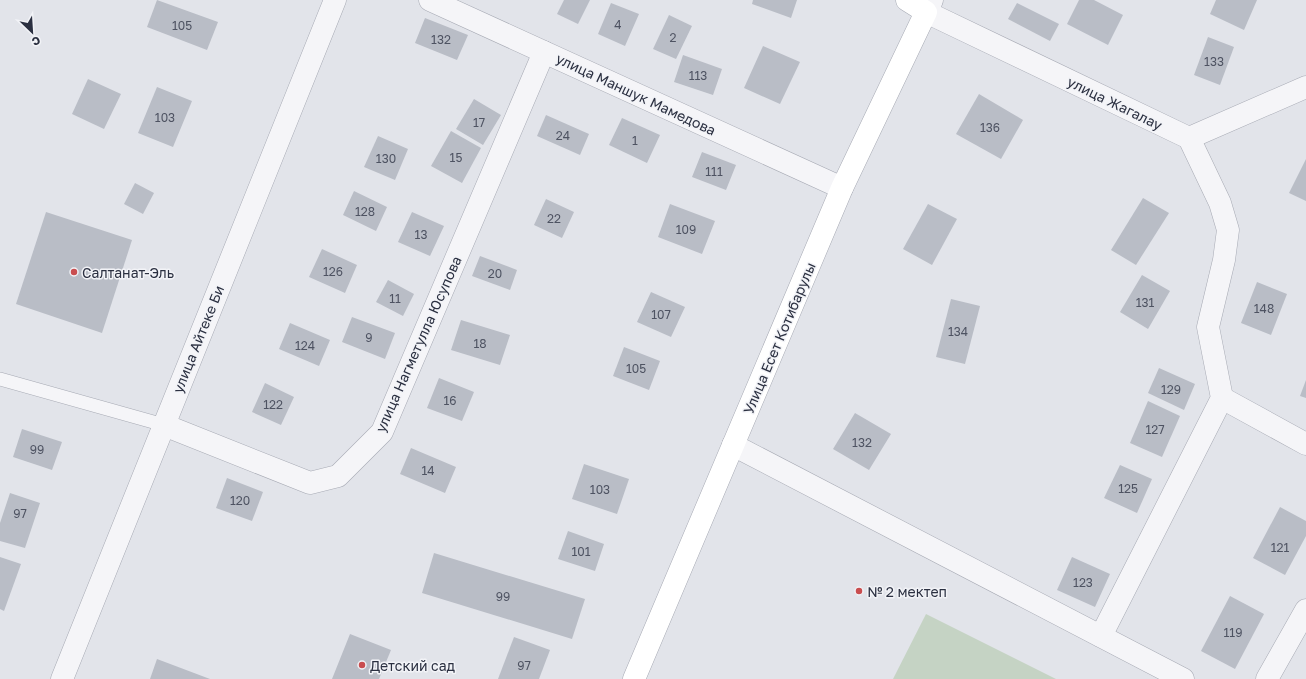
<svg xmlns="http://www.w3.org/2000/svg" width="1306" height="679" font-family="'Golos Text',sans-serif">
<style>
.pitch{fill:#c5d3c4}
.building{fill:#b9bdc6}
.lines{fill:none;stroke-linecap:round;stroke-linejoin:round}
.lane-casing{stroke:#a7aab4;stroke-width:14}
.street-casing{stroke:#a7aab4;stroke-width:23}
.secondary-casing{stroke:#a7aab4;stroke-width:23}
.lane{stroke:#f5f5f8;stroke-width:13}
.street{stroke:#f5f5f8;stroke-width:22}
.secondary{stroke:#fff;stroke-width:22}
.poi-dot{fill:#c94d4f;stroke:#f2f3f7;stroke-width:1.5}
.labels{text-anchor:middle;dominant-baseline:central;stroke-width:3;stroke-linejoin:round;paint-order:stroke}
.number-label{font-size:12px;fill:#4e5362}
.street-label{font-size:14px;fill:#2b3041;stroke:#f2f3f7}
.poi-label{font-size:14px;fill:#2b3041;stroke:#f2f3f7;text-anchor:start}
</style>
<rect width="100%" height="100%" fill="#e2e4ea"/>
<polygon class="pitch" points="926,614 1056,679 893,679"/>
<g class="building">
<polygon points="157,0 218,22 207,50 147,27"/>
<polygon points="564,0 590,0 578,24 557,14"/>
<polygon points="753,0 797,0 791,18 752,4"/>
<polygon points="1079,0 1094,0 1123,15 1108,45 1067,24"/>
<polygon points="1216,0 1257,0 1244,30 1210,14"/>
<polygon points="611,3 639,14 625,46 598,34"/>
<polygon points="1017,3 1059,24 1050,41 1008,19"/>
<polygon points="669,15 692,26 676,59 653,49"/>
<polygon points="425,18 468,35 457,60 415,43"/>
<polygon points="1208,37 1234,47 1220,85 1194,75"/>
<polygon points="763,46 800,62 780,104 744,88"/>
<polygon points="683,55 722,69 713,95 674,82"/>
<polygon points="88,79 121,94 104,129 72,114"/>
<polygon points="157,87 192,101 173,147 138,133"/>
<polygon points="979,94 1023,120 1001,159 956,134"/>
<polygon points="474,99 501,115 483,145 456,129"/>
<polygon points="546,115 589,134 580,155 537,136"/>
<polygon points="622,118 660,135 647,163 609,145"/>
<polygon points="451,131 481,148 462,183 431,166"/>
<polygon points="378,136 408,149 395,180 364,167"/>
<polygon points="702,152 736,165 726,190 692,177"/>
<polygon points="1306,159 1306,201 1289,193"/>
<polygon points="135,183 154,193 143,214 124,204"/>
<polygon points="354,191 387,207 376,231 343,215"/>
<polygon points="1143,198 1169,213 1136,265 1111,250"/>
<polygon points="546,199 574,212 562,238 534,225"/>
<polygon points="670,204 715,221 702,254 658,237"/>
<polygon points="928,204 957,219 932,265 903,249"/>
<polygon points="46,212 132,240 102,333 16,304"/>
<polygon points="412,212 444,226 430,256 398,242"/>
<polygon points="322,249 357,265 345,293 309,277"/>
<polygon points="480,256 517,270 510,290 472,276"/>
<polygon points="1142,275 1170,291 1148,329 1120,312"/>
<polygon points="388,280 414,294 403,316 376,302"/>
<polygon points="1257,282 1287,294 1271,335 1241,323"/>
<polygon points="651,292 685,307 671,337 637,322"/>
<polygon points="951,299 980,306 965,364 936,357"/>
<polygon points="352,317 395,333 385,359 342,342"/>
<polygon points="461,320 510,335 500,365 451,350"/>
<polygon points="290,323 330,340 319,366 279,349"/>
<polygon points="624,347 660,361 649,390 613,376"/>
<polygon points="1159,368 1195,384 1184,410 1148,393"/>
<polygon points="439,378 474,392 462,421 427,408"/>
<polygon points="1306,380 1306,398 1300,396"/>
<polygon points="265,383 294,397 281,425 252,412"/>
<polygon points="1148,401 1180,416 1162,457 1130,443"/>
<polygon points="855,413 891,434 869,470 833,449"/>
<polygon points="22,429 62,442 52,470 13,457"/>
<polygon points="411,448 456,467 445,493 400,474"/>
<polygon points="584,464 629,479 617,514 572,499"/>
<polygon points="1120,465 1152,479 1137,513 1104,498"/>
<polygon points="227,478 263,492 252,521 216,508"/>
<polygon points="10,493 40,503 25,548 0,541 0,523"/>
<polygon points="1280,507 1306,521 1306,536 1285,575 1253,558"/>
<polygon points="568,531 604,544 595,571 558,559"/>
<polygon points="434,553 585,599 572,639 422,593"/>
<polygon points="0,557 21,564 4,611 0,609"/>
<polygon points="1072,557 1110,574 1095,607 1057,590"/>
<polygon points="1230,596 1264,614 1235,669 1201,651"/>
<polygon points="350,634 391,650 379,679 332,679"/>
<polygon points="514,637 550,650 539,679 498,679"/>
<polygon points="157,659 210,679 150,679"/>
</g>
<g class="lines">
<defs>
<polyline id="lane" points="0,379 164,425"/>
<g id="street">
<polyline points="430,0 842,188"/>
<polyline points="932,0 926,12 1189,138 1306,87"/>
<polyline points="1222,398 1306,444"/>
<polyline points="164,425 310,483 338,476 382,432 544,52"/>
<polyline points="733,445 1183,679"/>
<polyline points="1101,636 1222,398 1208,327 1224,260 1228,230 1220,203 1189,138"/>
<polyline points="62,679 335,0"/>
<polyline points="1267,679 1306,610"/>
</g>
<polyline id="secondary" points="634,679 842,188 926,12 907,0"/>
</defs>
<use href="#lane" class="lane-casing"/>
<use href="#street" class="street-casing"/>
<use href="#secondary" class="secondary-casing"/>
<use href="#lane" class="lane"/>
<use href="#street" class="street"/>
<use href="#secondary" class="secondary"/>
</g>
<g class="poi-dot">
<circle cx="74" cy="272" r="4"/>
<circle cx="859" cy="591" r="4"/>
<circle cx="362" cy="665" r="4"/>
</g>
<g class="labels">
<g class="number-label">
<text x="618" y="24">4</text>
<text x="182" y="25">105</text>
<text x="673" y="37">2</text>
<text x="441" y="39">132</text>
<text x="1214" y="61">133</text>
<text x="698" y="75">113</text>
<text x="165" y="117">103</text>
<text x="479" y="122">17</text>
<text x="990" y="127">136</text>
<text x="563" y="135">24</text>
<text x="635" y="140">1</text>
<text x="456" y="157">15</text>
<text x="386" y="158">130</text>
<text x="714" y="171">111</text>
<text x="365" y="211">128</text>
<text x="554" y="218">22</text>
<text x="686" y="229">109</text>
<text x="421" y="234">13</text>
<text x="333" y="271">126</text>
<text x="495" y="273">20</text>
<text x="395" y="298">11</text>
<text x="1145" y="302">131</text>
<text x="1264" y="308">148</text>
<text x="661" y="314">107</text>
<text x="958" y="331">134</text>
<text x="369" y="337">9</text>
<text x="480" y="343">18</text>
<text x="305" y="345">124</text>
<text x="636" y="368">105</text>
<text x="1171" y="389">129</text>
<text x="450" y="400">16</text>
<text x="273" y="404">122</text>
<text x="1155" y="429">127</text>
<text x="862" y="442">132</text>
<text x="37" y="449">99</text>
<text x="428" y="470">14</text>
<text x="1128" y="488">125</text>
<text x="600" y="489">103</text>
<text x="240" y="500">120</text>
<text x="20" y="513">97</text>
<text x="1280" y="547">121</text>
<text x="581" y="551">101</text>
<text x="1083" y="582">123</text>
<text x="503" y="596">99</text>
<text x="1233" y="632">119</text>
<text x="524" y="665">97</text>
</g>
<g class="street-label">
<text transform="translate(636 94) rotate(25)">улица Маншук Мамедова</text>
<text transform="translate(1115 103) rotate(26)">улица Жагалау</text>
<text transform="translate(779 338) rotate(-67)">Улица Есет Котибарулы</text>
<text transform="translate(198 339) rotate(-68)">улица Айтеке Би</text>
<text transform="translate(418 344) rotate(-66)">улица Нагметулла Юсупова</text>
</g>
<g class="poi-label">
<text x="82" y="272">Салтанат-Эль</text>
<text x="867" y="591">№ 2 мектеп</text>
<text x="370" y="665">Детский сад</text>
</g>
</g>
<g transform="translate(32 32) rotate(155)" stroke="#f2f3f7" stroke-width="3" paint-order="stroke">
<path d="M0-3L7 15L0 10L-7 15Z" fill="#2b3041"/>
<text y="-6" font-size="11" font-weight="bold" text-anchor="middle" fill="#2b3041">С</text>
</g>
</svg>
